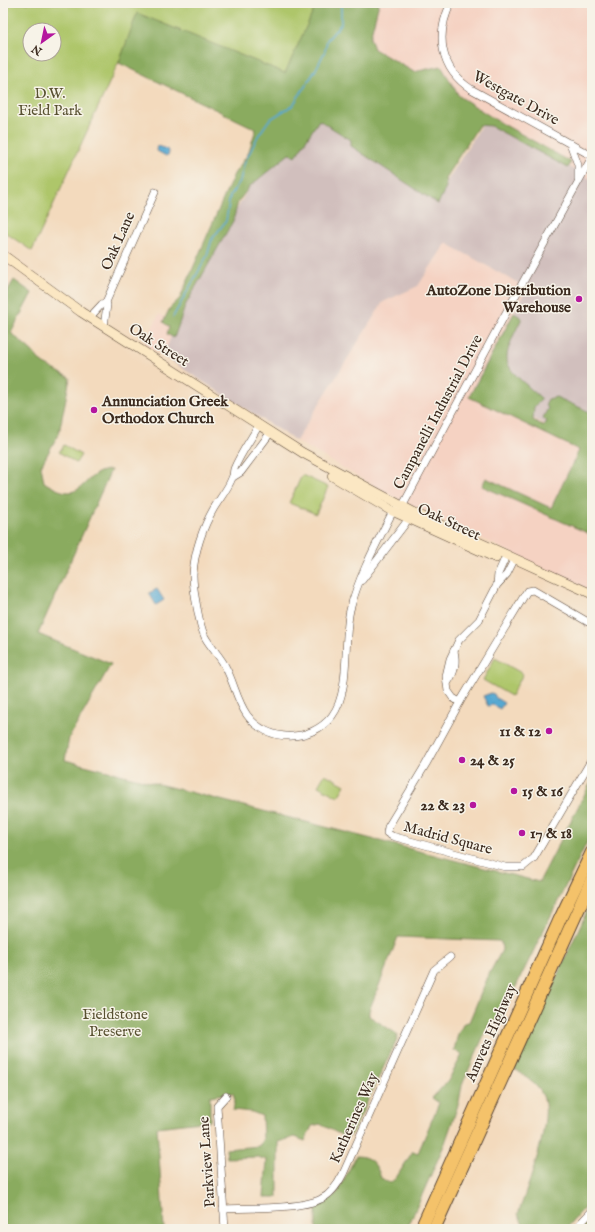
<svg xmlns="http://www.w3.org/2000/svg" width="595" height="1232" font-family="'IM FELL English',serif">
<style>
.built{fill:#f5d2c2}
.industrial{fill:#d1bfbd}
.green{fill:#aec66b;stroke:#747844;fill-rule:evenodd}
.forest{fill:#8aab5f;stroke:#626a3e}
.water{fill:#57a8d1;stroke:#496978}
.lines{fill:none;stroke-linecap:round;stroke-linejoin:round}
.stream{stroke:#57a8d1;stroke-width:1.5}
.minor-casing{stroke:#574436;stroke-width:8}
.secondary-casing{stroke:#574436;stroke-width:10}
.motorway-casing{stroke:#574436;stroke-width:14}
.minor{stroke:#fff;stroke-width:7}
.secondary{stroke:#fbe7c3;stroke-width:9}
.motorway{stroke:#f4c26a;stroke-width:12}
.poi-dot{fill:#b5179e;stroke:#f7f3e8;stroke-width:1.5}
.labels{text-anchor:middle;dominant-baseline:central;stroke-width:3;stroke-linejoin:round;paint-order:stroke}
.park-label{font-size:15px;fill:#585131;stroke:#f7f3e8}
.street-label{font-size:15px;fill:#3b2a1e;stroke:#f7f3e8}
.poi-label{font-size:15px;font-weight:bold;fill:#3b2a1e;stroke:#f7f3e8;text-anchor:start}
</style>
<rect width="100%" height="100%" fill="#f7f3e8"/>
<filter id="ink" filterUnits="userSpaceOnUse"><feTurbulence type="fractalNoise" baseFrequency=".025" numOctaves="2"/><feDisplacementMap in="SourceGraphic" scale="8" xChannelSelector="R" yChannelSelector="G"/><feConvolveMatrix kernelMatrix="1 2 1 2 8 2 1 2 1" color-interpolation-filters="sRGB"/></filter>
<filter id="wash" filterUnits="userSpaceOnUse"><feTurbulence type="fractalNoise" baseFrequency=".012" numOctaves="4" result="noise"/><feDisplacementMap in="SourceGraphic" scale="16" xChannelSelector="R" yChannelSelector="G"/><feGaussianBlur stdDeviation="0.9" result="paint"/><feColorMatrix in="noise" values="0 0 0 0 0 0 0 0 0 0 0 0 0 0 0 0 0 1.4 0 .05"/><feComposite in="paint" operator="in"/></filter>
<g filter="url(#wash)">
<rect width="100%" height="100%" fill="#f3dabd"/>
<g class="built">
<polygon points="370,3 592,3 592,180 351,38"/>
<polygon points="446,243 527,288 473,387 592,449 592,591 392,496 296,441 383,302 418,286"/>
<polygon points="159,314 165,317 163,322 174,330 163,356 144,344"/>
</g>
<polygon class="industrial" points="317,117 437,197 486,118 592,180 592,449 473,387 527,288 446,243 418,286 383,302 296,441 163,356 185,303 253,180"/>
<g class="green">
<path d="M 3,3 L 321,3 L 287,79 L 139,18 L 32,251 L 3,231 ZM 30,30 L 54,30 L 54,54 L 30,54 Z"/>
<polygon points="64,445 81,455 76,463 59,452"/>
<polygon points="302,475 328,487 316,514 289,503"/>
<polygon points="495,658 523,674 511,696 483,680"/>
<polygon points="325,774 345,785 338,797 318,786"/>
</g>
<g class="forest">
<polygon points="317,3 379,3 370,38 374,49 414,72 441,66 459,96 496,120 571,162 568,168 491,126 479,125 445,178 446,187 438,204 351,146 351,140 319,120 296,156 289,154 250,186 238,202 233,221 186,304 174,338 167,334 169,327 163,322 170,308 180,298 234,174 248,154 256,129 119,63 137,13 285,73"/>
<path d="M 14,280 L 32,293 L 11,333 L 32,351 L 42,363 L 70,378 L 59,433 L 41,466 L 44,482 C 86,510 80,470 111,470 L 38,634 L 111,664 L 69,738 L 65,760 L 539,882 L 592,780 L 592,832 L 501,1017 L 489,1024 L 462,1085 L 459,1102 L 445,1143 L 407,1229 L 316,1229 L 316,1209 L 337,1193 L 356,1156 C 371,1156 377,1165 381,1178 L 390,1183 L 396,1178 L 413,1151 L 418,1153 L 439,1103 L 432,1098 L 448,1081 L 462,1055 L 454,1050 L 458,1034 L 464,1023 L 469,1022 L 489,974 L 502,950 L 501,942 L 498,941 L 398,937 L 369,1011 L 369,1016 L 397,1034 L 397,1039 L 352,1134 L 347,1138 L 320,1124 L 312,1126 L 305,1141 L 295,1137 L 278,1142 L 278,1197 L 264,1197 L 267,1160 L 258,1157 L 227,1158 L 226,1149 L 259,1146 L 263,1139 L 262,1116 L 252,1112 L 233,1110 L 235,1100 L 233,1093 L 210,1096 L 210,1121 L 157,1127 L 164,1229 L 3,1229 L 3,298 Z"/>
<path d="M 514,313 L 522,318 C 497,368 503,363 542,399 L 534,407 L 533,420 L 544,426 L 547,421 L 543,418 L 548,408 L 545,405 L 548,399 L 556,397 L 592,413 L 592,535 L 482,486 L 486,478 L 551,508 L 579,450 L 469,397 Z"/>
<path d="M 592,900 L 592,1199 L 566,1229 L 525,1229 L 518,1214 C 527,1189 555,1116 542,1094 C 537,1084 523,1075 514,1069 Z"/>
<polygon points="592,1216 592,1229 582,1229"/>
</g>
<g class="water">
<polygon points="159,146 168,150 169,154 166,156 157,151 156,148"/>
<polygon points="157,589 164,600 156,605 149,593"/>
<polygon points="491,693 494,694 496,698 504,703 500,709 493,705 488,706 483,696"/>
</g>
<g class="lines">
<polyline class="stream" points="173,317 207,256 212,239 226,221 230,196 240,181 244,164 258,136 269,120 293,105 315,71 325,51 327,40 341,24 341,3"/>
</g>
</g>
<g filter="url(#ink)">
<g class="lines">
<defs>
<g id="minor">
<path d="M 451,3 C 435,35 440,69 471,89 L 592,156"/>
<polyline points="570,143 578,165 578,179"/>
<polyline points="90,317 102,304 106,302"/>
<polyline points="104,326 107,305 106,302 155,192"/>
<path d="M 259,425 C 251,439 240,454 234,469 C 233,473 234,475 232,478 C 228,489 220,498 214,508 C 203,527 194,552 193,575 C 193,588 199,625 205,637 C 211,648 221,657 226,668 C 234,683 237,701 247,715 C 267,743 311,743 332,716 C 351,691 343,640 350,610 C 359,575 377,543 393,511 L 397,509"/>
<polyline points="233,477 241,472 271,432"/>
<polyline points="402,507 502,320 592,157"/>
<polyline points="362,580 405,524 408,518 406,514"/>
<polyline points="497,584 498,574 506,556"/>
<polyline points="592,622 588,622 533,590 527,591 460,702 426,764 388,827 387,833 392,836 505,867 523,867 534,858 592,759"/>
<path d="M 448,682 C 455,672 457,663 454,651"/>
<polyline points="460,702 453,698 448,691 446,676 450,659 459,640 479,620 497,585 507,574 514,560"/>
<path d="M 223,1209 C 247,1208 302,1209 321,1199 C 332,1194 338,1184 343,1174 L 434,970 L 450,957"/>
<polyline points="225,1229 217,1106 226,1096"/>
<polyline points="575,1229 592,1211"/>
</g>
<g id="secondary">
<polyline points="3,255 81,312 303,453 415,513 592,594"/>
<polyline points="332,476 390,510 496,558"/>
</g>
<g id="motorway">
<polyline points="421,1229 560,919 592,852"/>
<polyline points="434,1229 592,879"/>
</g>
</defs>
<use href="#minor" class="minor-casing"/>
<use href="#secondary" class="secondary-casing"/>
<use href="#motorway" class="motorway-casing"/>
<use href="#minor" class="minor"/>
<use href="#secondary" class="secondary"/>
<use href="#motorway" class="motorway"/>
</g>
</g>
<g class="poi-dot">
<circle cx="579" cy="299" r="4"/>
<circle cx="94" cy="410" r="4"/>
<circle cx="549" cy="731" r="4"/>
<circle cx="462" cy="760" r="4"/>
<circle cx="514" cy="791" r="4"/>
<circle cx="473" cy="805" r="4"/>
<circle cx="522" cy="833" r="4"/>
</g>
<g class="labels">
<g class="park-label">
<text x="50" y="93">D.W.<tspan x="50" dy="17">Field Park</tspan></text>
<text x="115" y="1014">Fieldstone<tspan x="115" dy="17">Preserve</tspan></text>
</g>
<g class="street-label">
<text transform="translate(516 98) rotate(29)">Westgate Drive</text>
<text transform="translate(118 241) rotate(-66)">Oak Lane</text>
<text transform="translate(159 345) rotate(32)">Oak Street</text>
<text transform="translate(438 412) rotate(-62)">Campanelli Industrial Drive</text>
<text transform="translate(449 522) rotate(25)">Oak Street</text>
<text transform="translate(448 838) rotate(15)">Madrid Square</text>
<text transform="translate(491 1033) rotate(-66)">Amvets Highway</text>
<text transform="translate(354 1118) rotate(-66)">Katherines Way</text>
<text transform="translate(207 1162) rotate(-94)">Parkview Lane</text>
</g>
<g class="poi-label">
<text x="571" y="290" text-anchor="end">AutoZone Distribution<tspan x="571" dy="17">Warehouse</tspan></text>
<text x="102" y="401">Annunciation Greek<tspan x="102" dy="17">Orthodox Church</tspan></text>
<text x="541" y="731" text-anchor="end">11 &amp; 12</text>
<text x="470" y="760">24 &amp; 25</text>
<text x="522" y="791">15 &amp; 16</text>
<text x="465" y="805" text-anchor="end">22 &amp; 23</text>
<text x="530" y="833">17 &amp; 18</text>
</g>
</g>
<rect width="595" height="1232" fill="none" stroke="#f7f3e8" stroke-width="16"/>
<g transform="translate(42 42) rotate(213)"><circle r="19" fill="#f7f3e8" stroke="#aca397"/>
<path d="M0-3L7 15L0 10L-7 15Z" fill="#b5179e"/>
<text y="-6" font-size="11" font-weight="bold" text-anchor="middle" fill="#3b2a1e">N</text>
</g>
</svg>
